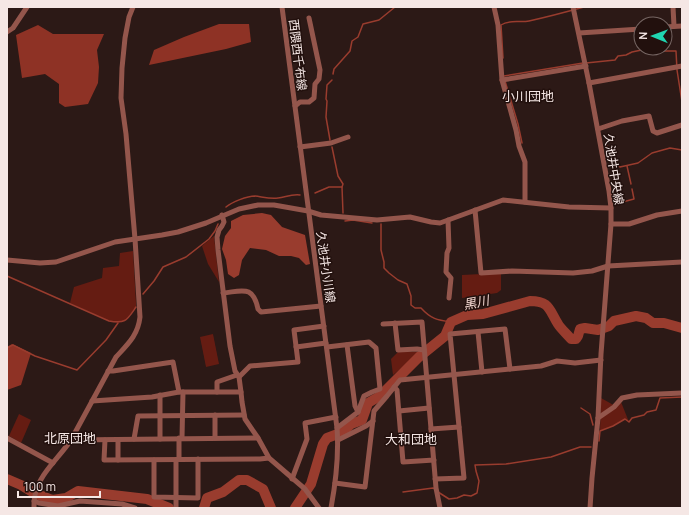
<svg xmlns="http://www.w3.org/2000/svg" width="689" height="515" font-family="Manrope,'Noto Sans JP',sans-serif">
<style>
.green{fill:#651c12}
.forest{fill:#8e3225}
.water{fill:#993c2e}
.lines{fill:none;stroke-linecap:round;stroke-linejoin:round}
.stream{stroke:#993c2e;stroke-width:1.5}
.river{stroke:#993c2e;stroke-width:10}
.minor{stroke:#94564c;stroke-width:5}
.labels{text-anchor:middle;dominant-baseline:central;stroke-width:3;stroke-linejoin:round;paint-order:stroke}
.street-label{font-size:12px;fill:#f5e7e5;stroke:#22100d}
.neighbourhood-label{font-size:13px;fill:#f5e7e5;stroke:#22100d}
.water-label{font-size:13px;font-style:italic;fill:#f0d5cf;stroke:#22100d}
</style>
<rect width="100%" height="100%" fill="#2c1916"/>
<g class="green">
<polygon points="214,236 219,282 208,264 202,246"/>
<polygon points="133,251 136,303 136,307 126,320 118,323 109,321 70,303 74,287 102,278 103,268 119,266 120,253"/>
<polygon points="501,273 501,290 497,293 462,298 462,275"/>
<polygon points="213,334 219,364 206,367 200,337"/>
<polygon points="398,352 418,352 416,356 393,375 391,359"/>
<polygon points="601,398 617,407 621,402 629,422 625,419 613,426 600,431"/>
<polygon points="19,414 31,420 21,443 9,436"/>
</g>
<g class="forest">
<polygon points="219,24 249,24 251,42 226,49 149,65 154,50 184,37"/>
<polygon points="38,25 53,34 104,34 97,50 99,67 98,83 88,104 65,107 59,103 59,84 45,74 22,78 16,35"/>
<polygon points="12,344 31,353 21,385 7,390 7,347"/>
</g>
<polygon class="water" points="262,213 271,215 282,227 305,235 310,264 306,265 299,258 291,256 279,256 266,250 250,248 242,260 239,275 234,278 228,274 226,260 222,249 225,236 231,228 231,221 243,215"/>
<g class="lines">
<g class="stream">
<polyline points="657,48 662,51 676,51 677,70 682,102"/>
<path d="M 503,58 L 501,25 C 510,19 520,23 529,21 C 547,17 566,12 584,7"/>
<polyline points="586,63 615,60 618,56 626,55 632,52 651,48"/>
<polyline points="333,74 334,69 350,51 352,41 358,37 363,24 379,20 395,7"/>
<polyline points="504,76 583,63"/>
<polyline points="505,81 518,124 522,143"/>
<polyline points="330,140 326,117 327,101 326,99 327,85 332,80"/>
<polyline points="606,144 613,159 620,167 638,163 652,153 670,148 682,150"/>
<polyline points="332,147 338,176 343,184 342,187"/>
<polyline points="627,166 631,184"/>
<polyline points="315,193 329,187 342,187 343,213"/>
<polyline points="615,204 634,199 632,189"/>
<path d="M 226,207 C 232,202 247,196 255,196 C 263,197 270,199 278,198 C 286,197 291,194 300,195"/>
<polyline points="345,221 353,220 372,223"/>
<path d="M 381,224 L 381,250 L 384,262 L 384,268 L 389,273 L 398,280 L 407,284 L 411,296 L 411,305 L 415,308 L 421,308 C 431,319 437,320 451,322"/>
<path d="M 7,276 L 109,321 C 126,324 127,320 136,307"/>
<polyline points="143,294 154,281 163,267 186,257 209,239 215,231 218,224"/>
<polyline points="7,348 13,345 35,356 77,370 106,340 118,323"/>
<polyline points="581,408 590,414 593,425"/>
<polyline points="599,441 600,431 613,426 625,419 629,422 632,418 644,415 647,412 656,410 660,398 682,397"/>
<polyline points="403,492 433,488 435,489"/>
<polyline points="438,492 449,499 457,498 464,495 471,496 477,493 479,481 476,471 475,465 506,464 551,457 580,447 591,447"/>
</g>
<g class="river">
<polyline points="7,479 21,485 34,493 52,500 66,498 78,491 147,499 169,508"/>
<polyline points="204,508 207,498 223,492 239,480 247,480 263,489 271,508"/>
<path d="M 295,508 L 311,484 L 323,444 L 327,438 L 343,432 L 351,424 L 362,420 L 368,403 L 380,396 L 419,357 L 445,336 L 451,322 L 467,315 L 483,314 L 530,301 C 550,301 549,310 558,324 C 561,329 567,334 571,339 L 576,339 L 578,336 L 580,329 L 585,328 L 598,330 L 609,326 L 614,321 L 636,316 L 646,318 L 653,323 L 664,323 L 682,328"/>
</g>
<g class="minor">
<path d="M 282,7 L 337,428 C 339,455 336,481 331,508"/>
<polyline points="494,7 498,25 502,80 516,130 519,146 525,162 525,202"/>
<polyline points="573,7 589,83 609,191 611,208 611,224 601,354 598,418 592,478 590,508"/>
<polyline points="673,7 674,26"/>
<polyline points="665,27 682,26"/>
<polyline points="7,32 13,28 27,7"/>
<polyline points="579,33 641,29"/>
<polyline points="502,80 586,66"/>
<polyline points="589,83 682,66"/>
<polyline points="295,106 300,102 309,102 314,98 315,84 319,79 320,70 309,18"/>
<polyline points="598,129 622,121 649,116 653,131 657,133 682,125"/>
<polyline points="300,147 331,143 348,137"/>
<polyline points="475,210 481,273 512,271 573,273 592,271 608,266 682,262"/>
<polyline points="222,215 224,222 222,226 219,230 217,237 218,250 230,346 235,371 239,377 241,392 242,402 245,419 258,438 269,458 305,489 319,508"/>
<polyline points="448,220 449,248 447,253 446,272 451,278 449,298"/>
<polyline points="611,224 629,224 657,215 682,211"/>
<polyline points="7,260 40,263 56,262 115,242 162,235 178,232 206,223 239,209 258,205 274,205 308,211 321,215 377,220 410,217 431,222 440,223 503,200 569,207 611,208"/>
<path d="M 223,293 C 243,291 253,285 258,309 L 261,312 L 321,306"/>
<polyline points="395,323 398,350 417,349 424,350"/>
<polyline points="383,324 422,322 436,488 440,508"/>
<polyline points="478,332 482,372"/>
<polyline points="347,345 355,406 358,412"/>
<polyline points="296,347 326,343"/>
<polyline points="327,347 369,342 376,348 380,389 372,392 364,396 358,412 337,428"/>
<polyline points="108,371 113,371 173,362 179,392 241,392"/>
<polyline points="239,377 250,366 298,362 294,330 324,326"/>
<polyline points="394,387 397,390 403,462 434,460"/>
<polyline points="217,392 217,382 237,375"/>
<polyline points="160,395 160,439"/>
<polyline points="92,401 152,397 179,392"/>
<polyline points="399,411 429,408"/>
<polyline points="598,418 614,407 622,398 637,395 682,393"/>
<polyline points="431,429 459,427"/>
<polyline points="7,438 53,463"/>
<polyline points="182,438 183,392"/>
<polyline points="215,438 215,415"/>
<polyline points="134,439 138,416 244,415"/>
<polyline points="71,440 258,438"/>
<polyline points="105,440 104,460 260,459 269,458"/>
<polyline points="118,440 118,460"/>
<polyline points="338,440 366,426 373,421"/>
<polyline points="179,459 179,438"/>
<polyline points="154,460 154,497 198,498 198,459"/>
<polyline points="176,460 176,508"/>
<polyline points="292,479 307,439 305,423 336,417"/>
<polyline points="435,479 464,478 450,334 505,329 510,369"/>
<polyline points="335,483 365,487 374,411 387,396 400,380 541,366 557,361 575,363 601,360"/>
<polyline points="34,501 39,503 58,506 80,501 122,504 135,508"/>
<path d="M 34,508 C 34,504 34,499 35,495 C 39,474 59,458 71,440 L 116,357 C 128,344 138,335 140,317 L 135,239 L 126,134 L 121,98 L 122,68 L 125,38 L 129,17 L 133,7"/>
</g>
</g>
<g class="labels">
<g class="street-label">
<text transform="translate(298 55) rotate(83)">西隈西千布線</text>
<text transform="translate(614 169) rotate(81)">久池井中央線</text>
<text transform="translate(326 267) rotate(82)">久池井小川線</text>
</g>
<g class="neighbourhood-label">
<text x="528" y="96">小川団地</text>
<text x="70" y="438">北原団地</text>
<text x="411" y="439">大和団地</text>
</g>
<g class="water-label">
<text transform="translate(476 302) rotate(-11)">黒川</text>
</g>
</g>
<rect width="689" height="515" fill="none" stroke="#f5e7e5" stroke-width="16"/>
<g transform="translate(653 36) rotate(271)"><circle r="19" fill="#22100d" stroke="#766663"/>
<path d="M0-3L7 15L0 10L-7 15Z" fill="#20d5b0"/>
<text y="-6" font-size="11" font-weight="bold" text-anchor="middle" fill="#f5e7e5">N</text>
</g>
<path d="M18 491v6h82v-6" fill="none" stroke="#f5e7e5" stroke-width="2"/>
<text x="24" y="491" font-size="12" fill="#f5e7e5" stroke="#22100d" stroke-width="3" paint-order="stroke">100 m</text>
</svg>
